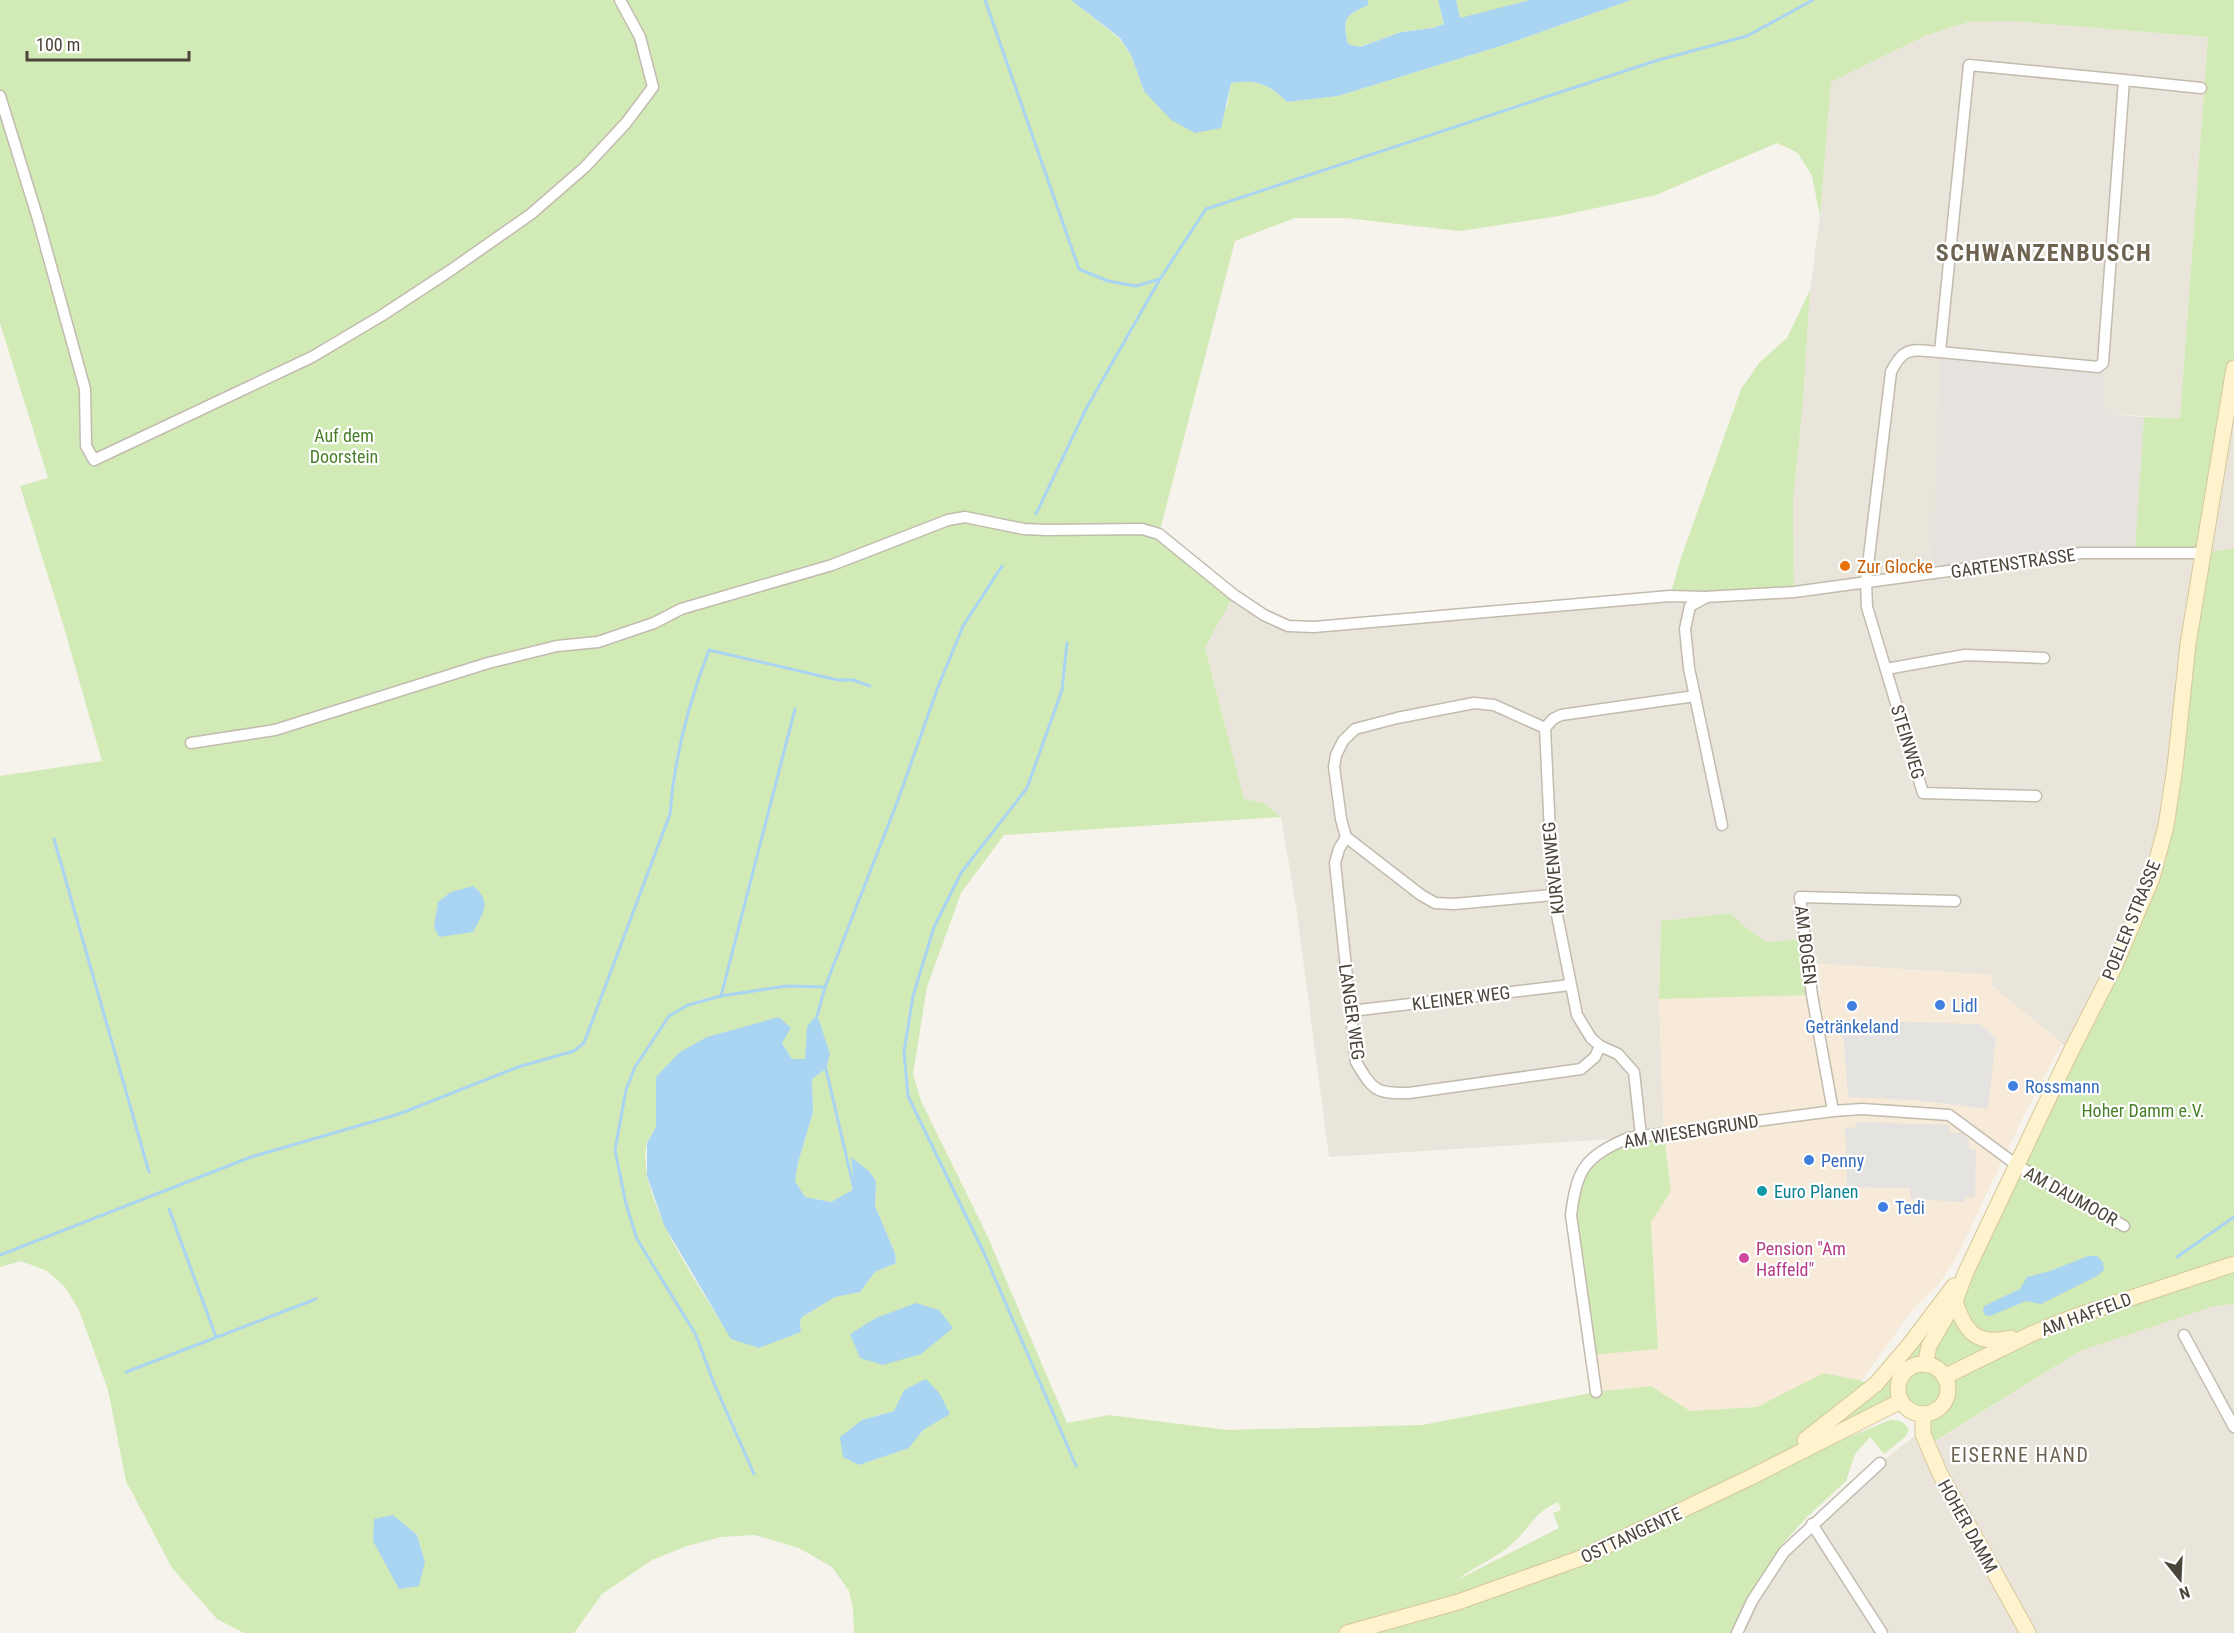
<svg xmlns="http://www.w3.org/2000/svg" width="2234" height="1633" font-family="'Roboto Condensed',sans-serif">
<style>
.residential{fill:#eae5da}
.commercial{fill:#f7ead8}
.industrial{fill:#e6e2dd}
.green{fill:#d2eab5;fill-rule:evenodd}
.parking{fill:#e5e3e0}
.water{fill:#a9d4f2}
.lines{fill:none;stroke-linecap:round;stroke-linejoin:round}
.stream{stroke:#a9d4f2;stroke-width:3}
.street-casing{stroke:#c2bbae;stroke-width:13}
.secondary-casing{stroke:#d6c79b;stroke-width:17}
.street{stroke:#fff;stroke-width:10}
.secondary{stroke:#fff3cd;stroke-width:15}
.food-dot{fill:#e8710a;stroke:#fff;stroke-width:2}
.shop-dot{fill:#3f7fe0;stroke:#fff;stroke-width:2}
.culture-dot{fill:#0f9aa8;stroke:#fff;stroke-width:2}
.hotel-dot{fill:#d1479c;stroke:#fff;stroke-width:2}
.labels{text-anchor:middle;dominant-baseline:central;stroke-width:4.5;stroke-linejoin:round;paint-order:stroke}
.park-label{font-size:18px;fill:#4a7f2a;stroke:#fff}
.street-label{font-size:18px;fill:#4b4439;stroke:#fff}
.food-label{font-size:18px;fill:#c56008;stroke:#fff;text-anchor:start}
.shop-label{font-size:18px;fill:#366cbe;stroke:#fff;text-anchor:start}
.culture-label{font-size:18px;fill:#0d838f;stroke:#fff;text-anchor:start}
.hotel-label{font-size:18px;fill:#b23c85;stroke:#fff;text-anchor:start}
.neighbourhood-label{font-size:20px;letter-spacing:1.5px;fill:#6e6250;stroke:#fff}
.district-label{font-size:24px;font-weight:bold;letter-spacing:1.5px;fill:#6e6250;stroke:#fff}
</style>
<rect width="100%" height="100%" fill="#f6f3ec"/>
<g class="residential">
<polygon points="2011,21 2208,37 2180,418 2103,414 2103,371 2081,553 2234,368 2234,548 2203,554 2152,878 2071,1051 1992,986 1992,975 1809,963 1805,939 1766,942 1745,927 1730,913 1661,921 1659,999 1664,1134 1628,1138 1329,1157 1296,906 1281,817 1264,803 1244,799 1205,646 1234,595 1288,626 1794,592 1793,502 1803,402 1810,290 1820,216 1831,82 1927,35 1969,22"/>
<polygon points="2234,1304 2234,1633 1737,1633 1784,1552 1880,1463 1916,1435 1928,1446 2080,1351 2214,1306"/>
</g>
<polygon class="commercial" points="1818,964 1992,975 1992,986 2062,1043 2023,1117 1957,1256 1939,1284 1916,1305 1861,1381 1824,1373 1757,1407 1690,1411 1651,1386 1596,1392 1591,1355 1658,1348 1651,1221 1671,1191 1664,1125 1659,999 1821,994"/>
<polygon class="industrial" points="1940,352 2098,367 2103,370 2104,414 2144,417 2135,552 1933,574"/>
<g class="green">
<path d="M 0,0 L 1071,0 L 1119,38 L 1131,55 L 1144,91 L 1227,107 L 1231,83 C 1257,79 1269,84 1287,102 L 1338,96 L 1507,44 L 1631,0 L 2234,0 L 2234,368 L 2204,553 L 2234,548 L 2234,1304 L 2214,1306 L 2080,1351 L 1927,1446 L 1918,1418 L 1909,1414 L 1899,1403 L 1818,1450 L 1890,1420 C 1900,1420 1904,1421 1909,1430 L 1905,1437 L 1884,1454 L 1870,1437 L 1855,1454 L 1846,1481 L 1807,1517 L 1779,1548 L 1747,1599 L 1731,1633 L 854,1633 L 853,1609 L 849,1591 L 832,1567 L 799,1548 L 755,1535 L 721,1537 L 687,1546 L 652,1560 L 602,1594 L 574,1633 L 244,1633 L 217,1619 L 172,1568 L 126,1481 L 108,1390 L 79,1310 L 64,1286 L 47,1271 L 21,1261 L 0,1267 L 0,776 L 102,761 L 63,624 L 20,486 L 48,478 L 0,323 ZM 2011,21 L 2208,37 L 2180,418 L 2144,417 L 2135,552 L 2203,554 L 2152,878 L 1966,1272 L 1876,1384 L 1824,1373 L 1757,1407 L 1690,1411 L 1651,1386 L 1596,1392 L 1422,1425 L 1227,1430 L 1109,1415 L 1067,1423 L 987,1235 L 921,1101 L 913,1074 L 927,987 L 961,893 L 1004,835 L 1281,817 L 1264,803 L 1244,799 L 1205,647 L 1234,595 L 1159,534 L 1235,241 L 1295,218 L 1345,218 L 1460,231 L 1559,216 L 1656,195 L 1777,143 L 1798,153 L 1812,176 L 1820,216 L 1831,82 L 1927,35 L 1969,22 ZM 807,1027 L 826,1069 L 812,1079 L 813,1112 L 798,1163 L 795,1181 L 805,1197 L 831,1202 L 854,1189 L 851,1158 L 869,1171 L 876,1181 L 875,1206 L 895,1253 L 896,1263 L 875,1272 L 860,1292 L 835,1297 L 802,1317 L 800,1321 L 801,1332 L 732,1339 C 704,1293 634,1197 647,1143 C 649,1138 654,1132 656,1127 L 782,1043 L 792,1059 L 805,1059 ZM 894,1411 L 923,1430 L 909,1448 L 859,1465 L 862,1420 ZM 1558,1502 L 1561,1510 L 1553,1513 L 1559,1528 L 1457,1580 C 1474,1566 1500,1557 1516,1540 C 1533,1523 1534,1513 1558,1502 ZM 393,1515 L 417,1535 L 425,1562 Z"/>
<path d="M 1368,0 L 1438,0 L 1444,24 L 1433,28 L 1401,32 L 1359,47 L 1348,44 C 1342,18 1345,16 1368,5 Z"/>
<polygon points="1456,0 1530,0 1460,19"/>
<polygon points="1810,290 1803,402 1793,502 1794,592 1670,596 1680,561 1741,389 1760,362 1787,338"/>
<polygon points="1730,913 1745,927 1766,942 1806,939 1812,995 1659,999 1661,921"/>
<polygon points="1664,1134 1671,1191 1651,1222 1658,1349 1591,1355 1571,1215 1585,1164 1606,1148"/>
</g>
<g class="parking">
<polygon points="1844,1020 1980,1024 1996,1039 1988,1109 1913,1100 1848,1097 1844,1044 1839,1025"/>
<polygon points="1856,1122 1949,1125 1950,1133 1962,1133 1969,1141 1969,1149 1976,1150 1975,1197 1966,1197 1963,1202 1911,1199 1910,1188 1847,1187 1845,1127 1855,1128"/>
</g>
<g class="water">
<path d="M 1071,0 L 1368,0 L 1368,5 C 1345,16 1342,18 1348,44 L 1360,47 L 1401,32 L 1433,28 L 1444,24 L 1438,0 L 1456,0 L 1460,18 L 1530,0 L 1631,0 L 1507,44 L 1338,96 L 1287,102 C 1269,84 1257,79 1231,83 L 1221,128 L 1195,133 L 1171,120 L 1144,91 L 1131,55 L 1120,38 Z"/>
<path d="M 473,886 C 493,902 483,913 473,932 L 439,937 L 434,927 L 438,902 L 451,892 Z"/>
<polygon points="779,1017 791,1028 782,1043 792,1059 805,1059 807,1027 815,1017 819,1020 830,1054 826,1069 812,1079 813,1112 798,1163 795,1181 805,1197 831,1202 854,1189 851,1157 869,1171 876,1181 875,1206 895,1253 896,1263 875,1272 860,1292 835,1297 802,1317 800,1321 801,1332 759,1348 731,1339 664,1225 647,1176 647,1143 656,1127 656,1077 680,1052 707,1037"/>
<polygon points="2088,1256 2097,1256 2103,1262 2104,1270 2097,1276 2041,1304 2026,1301 1990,1316 1985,1315 1983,1310 1984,1306 2020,1289 2027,1277 2050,1271"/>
<polygon points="916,1303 939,1310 953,1328 921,1354 883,1365 860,1358 850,1334 876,1318"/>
<polygon points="926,1379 940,1394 950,1414 923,1430 909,1448 859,1465 843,1457 840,1437 862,1420 894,1411 904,1390"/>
<polygon points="393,1515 417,1535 425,1562 419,1586 399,1589 373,1541 374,1519"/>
</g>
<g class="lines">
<g class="stream">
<polyline points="985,0 1079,269 1108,281 1136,286 1160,279"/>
<polyline points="1036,514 1087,407 1160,279 1206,209 1655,61 1747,36 1813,0"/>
<polyline points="1067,643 1062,690 1027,788 961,873 934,927 913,996 904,1052 908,1096 984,1253 1076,1466"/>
<polyline points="54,839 149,1172"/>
<polyline points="721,996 795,709"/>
<polyline points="816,1020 825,987 898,800 938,687 963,626 1002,566"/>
<polyline points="825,1065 854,1189"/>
<polyline points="169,1209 216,1337"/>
<path d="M 0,1255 L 251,1157 L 399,1114 L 518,1067 L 574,1051 L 584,1043 L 670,814 C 674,759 689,702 709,650 L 838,680 L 853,680 L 870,686"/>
<polyline points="2177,1257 2234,1217"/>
<polyline points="126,1372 316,1299"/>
<polyline points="754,1474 713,1381 696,1335 637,1239 626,1204 615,1150 626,1090 635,1067 669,1016 688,1005 721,996 786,986 825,987"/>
</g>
<defs>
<g id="street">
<polygon points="1969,65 2124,80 2103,363 2098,367 1940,352"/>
<polyline points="2124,80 2201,88"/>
<polyline points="0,96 38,219 85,389 86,446 94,460 312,357 381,316 451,270 531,214 585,167 626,123 653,87 640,37 620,0"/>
<path d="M 1940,352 C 1913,350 1904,345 1891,372 L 1866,582 L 1867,607 L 1923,793 L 2036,796"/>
<polyline points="1705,598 1690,606 1685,629 1689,668 1722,825"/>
<polyline points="1886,669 1965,655 2044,658"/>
<path d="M 1545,728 L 1494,705 L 1474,703 L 1397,718 L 1355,729 L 1343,741 L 1336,755 L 1334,767 L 1341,819 L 1346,837 L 1339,849 L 1335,863 L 1356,1062 C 1373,1090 1375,1094 1409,1093 L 1581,1069 L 1595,1057 L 1600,1046"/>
<polyline points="191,743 275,730 488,663 557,646 598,642 654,623 681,609 832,565 948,520 965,517 1024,529 1046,530 1142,529 1159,534 1234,595 1264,615 1288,626 1314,627 1670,596 1705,597 1794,592 2081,553 2203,553"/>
<polyline points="1346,837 1421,895 1435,903 1454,904 1553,895"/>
<polyline points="1351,1011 1570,985"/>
<polyline points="1833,1111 1812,995 1800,897 1955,901"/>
<polyline points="1641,1136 1634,1072 1618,1054 1600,1046 1591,1038 1577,1015 1553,895 1545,728 1553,719 1561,715 1695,696"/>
<polyline points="2184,1335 2234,1427"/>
<path d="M 1596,1392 L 1571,1215 C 1577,1168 1585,1157 1628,1138 L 1833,1111 L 1862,1109 L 1949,1115 L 2018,1166 L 2124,1226"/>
<polyline points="1812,1524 1882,1633"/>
<polyline points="1737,1633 1752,1601 1784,1552 1880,1463"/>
</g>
<g id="secondary">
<path d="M 1955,1301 C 1965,1332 1976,1346 2011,1338"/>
<circle cx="1923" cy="1389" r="25"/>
<polyline points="1925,1365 1929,1346 1955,1301 1966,1272 2071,1051 2115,965 2152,878 2166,826 2175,767 2188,644 2234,368"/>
<polyline points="1944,1377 2031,1334 2076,1316 2234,1264"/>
<polyline points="1923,1414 1923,1434 1940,1474 2028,1633"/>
<polyline points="1805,1440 1876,1384 1910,1344 1954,1286"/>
<polyline points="1347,1633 1458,1602 1581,1558 1749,1478 1901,1401"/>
</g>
</defs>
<use href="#street" class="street-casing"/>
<use href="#secondary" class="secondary-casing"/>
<use href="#street" class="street"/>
<use href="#secondary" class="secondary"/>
</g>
<circle class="food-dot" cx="1845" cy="566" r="6"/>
<g class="shop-dot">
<circle cx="1940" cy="1005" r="6"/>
<circle cx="1852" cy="1006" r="6"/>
<circle cx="2013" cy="1086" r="6"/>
<circle cx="1809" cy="1160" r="6"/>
<circle cx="1883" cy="1207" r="6"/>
</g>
<circle class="culture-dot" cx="1762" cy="1191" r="6"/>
<circle class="hotel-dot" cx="1744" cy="1258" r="6"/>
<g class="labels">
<g class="park-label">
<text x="344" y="435">Auf dem<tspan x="344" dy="21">Doorstein</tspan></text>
<text x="2143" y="1110">Hoher Damm e.V.</text>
</g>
<g class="street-label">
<text transform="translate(2013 563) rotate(-8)">GARTENSTRASSE</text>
<text transform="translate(1908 742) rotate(73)">STEINWEG</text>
<text transform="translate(1553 868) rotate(-96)">KURVENWEG</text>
<text transform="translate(2131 920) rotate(-68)">POELER STRASSE</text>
<text transform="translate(1806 945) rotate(83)">AM BOGEN</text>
<text transform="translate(1461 998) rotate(-7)">KLEINER WEG</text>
<text transform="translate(1352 1012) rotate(82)">LANGER WEG</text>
<text transform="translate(1691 1131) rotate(-9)">AM WIESENGRUND</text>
<text transform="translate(2071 1196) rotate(29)">AM DAUMOOR</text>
<text transform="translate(2086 1314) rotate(-20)">AM HAFFELD</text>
<text transform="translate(1968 1526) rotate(61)">HOHER DAMM</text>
<text transform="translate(1631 1535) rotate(-25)">OSTTANGENTE</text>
</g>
<g class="food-label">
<text x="1857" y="566">Zur Glocke</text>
</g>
<g class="shop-label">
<text x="1952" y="1005">Lidl</text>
<text x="1852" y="1026" text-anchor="middle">Getränkeland</text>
<text x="2025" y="1086">Rossmann</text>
<text x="1821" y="1160">Penny</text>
<text x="1895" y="1207">Tedi</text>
</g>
<g class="culture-label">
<text x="1774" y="1191">Euro Planen</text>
</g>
<g class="hotel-label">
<text x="1756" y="1248">Pension "Am<tspan x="1756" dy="21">Haffeld"</tspan></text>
</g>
<g class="neighbourhood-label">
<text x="2020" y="1455">EISERNE HAND</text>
</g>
<g class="district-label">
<text x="2044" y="253">SCHWANZENBUSCH</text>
</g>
</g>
<g transform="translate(2180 1579) rotate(162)" stroke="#ffffff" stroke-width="4.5" paint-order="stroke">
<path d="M0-4.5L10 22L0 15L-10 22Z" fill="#4b4439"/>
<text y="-9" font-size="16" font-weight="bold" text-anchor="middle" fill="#4b4439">N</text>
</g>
<path d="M27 51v9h162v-9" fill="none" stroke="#4b4439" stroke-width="3"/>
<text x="36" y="51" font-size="18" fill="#4b4439" stroke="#ffffff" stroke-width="4.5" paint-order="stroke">100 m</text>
</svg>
